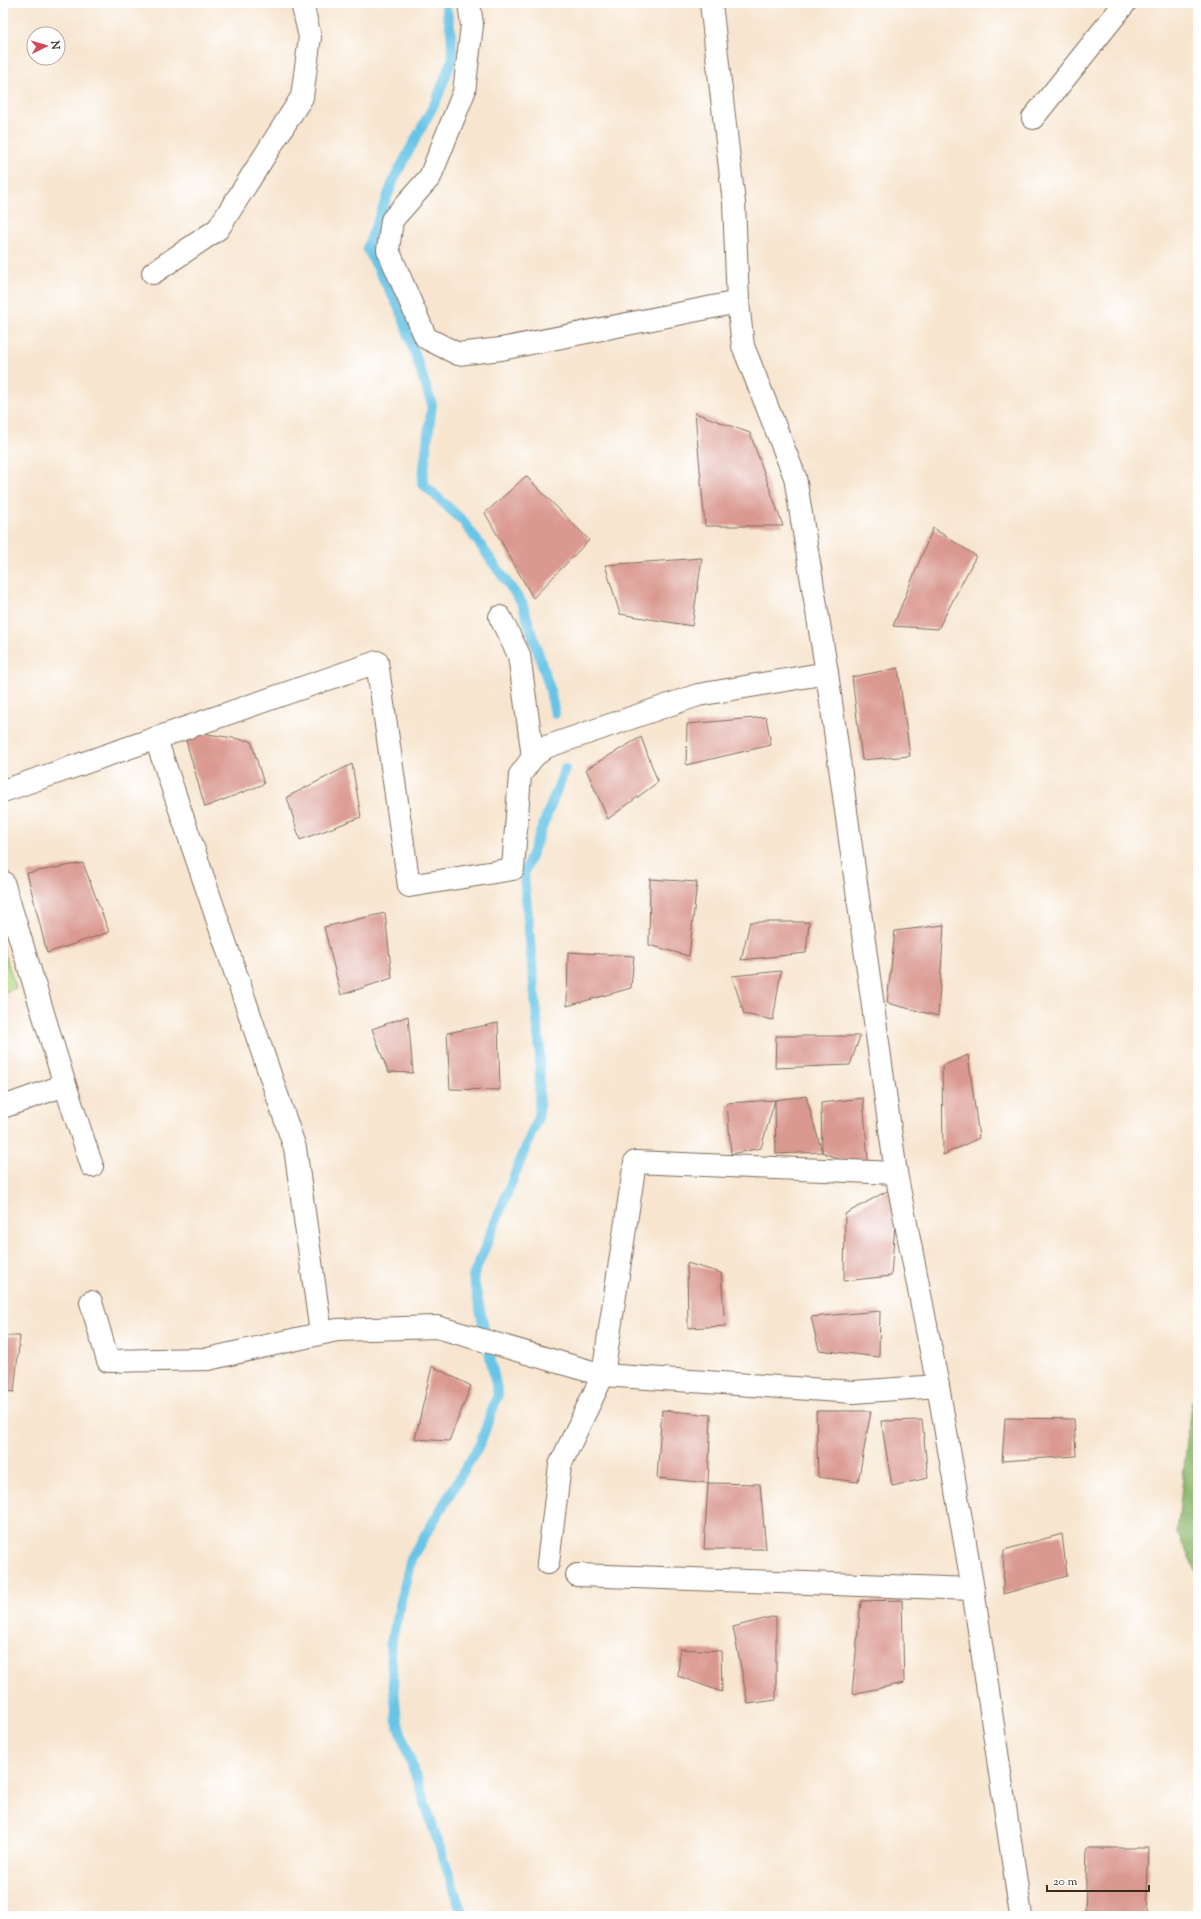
<svg xmlns="http://www.w3.org/2000/svg" width="1201" height="1919" font-family="'Sorts Mill Goudy',serif">
<style>
.green{fill:#b2d67e;stroke:#76804e}
.forest{fill:#8db76d;stroke:#647046}
.lines{fill:none;stroke-linecap:round;stroke-linejoin:round}
.stream{stroke:#68c4e6;stroke-width:10}
.building{fill:#da9990}
.street-casing{stroke:#7d6b5c;stroke-width:24}
.street{stroke:#fff;stroke-width:22}
</style>
<rect width="100%" height="100%" fill="#fff"/>
<filter id="ink" filterUnits="userSpaceOnUse"><feTurbulence type="fractalNoise" baseFrequency=".025" numOctaves="2"/><feDisplacementMap in="SourceGraphic" scale="8" xChannelSelector="R" yChannelSelector="G"/><feConvolveMatrix kernelMatrix="1 2 1 2 8 2 1 2 1" color-interpolation-filters="sRGB"/></filter>
<filter id="wash" filterUnits="userSpaceOnUse"><feTurbulence type="fractalNoise" baseFrequency=".012" numOctaves="4" result="noise"/><feDisplacementMap in="SourceGraphic" scale="16" xChannelSelector="R" yChannelSelector="G"/><feGaussianBlur stdDeviation="0.9" result="paint"/><feColorMatrix in="noise" values="0 0 0 0 0 0 0 0 0 0 0 0 0 0 0 0 0 1.4 0 .05"/><feComposite in="paint" operator="in"/></filter>
<g filter="url(#wash)">
<rect width="100%" height="100%" fill="#f7e5cf"/>
<polygon class="green" points="3,949 16,988 3,993"/>
<polygon class="forest" points="1198,1397 1198,1575 1177,1533 1191,1403"/>
<g class="lines">
<g class="stream">
<polyline points="445,3 451,32 453,57 436,101 395,177 367,248 401,312 432,405 422,483 463,521 522,603 549,686 555,714"/>
<polyline points="463,1916 397,1721 390,1647 411,1559 480,1444 498,1394 473,1277 539,1115 540,1052 524,874 565,769"/>
</g>
</g>
<g id="blocks">
<g class="building">
<polygon points="695,413 750,433 783,526 705,526"/>
<polygon points="526,476 589,540 533,598 485,513"/>
<polygon points="933,528 976,556 938,629 893,626"/>
<polygon points="702,558 692,626 620,614 605,565"/>
<polygon points="898,668 910,756 862,760 852,677"/>
<polygon points="766,717 771,745 686,765 687,724"/>
<polygon points="183,730 251,741 264,784 205,807"/>
<polygon points="641,737 658,782 608,819 586,769"/>
<polygon points="352,764 361,817 300,840 287,797"/>
<polygon points="83,863 109,932 47,953 27,873"/>
<polygon points="650,879 697,882 689,956 649,945"/>
<polygon points="385,913 392,978 341,995 324,927"/>
<polygon points="750,922 809,922 806,953 741,960"/>
<polygon points="944,925 938,1016 887,1003 895,931"/>
<polygon points="568,952 634,956 631,988 567,1006"/>
<polygon points="781,971 773,1020 744,1014 732,976"/>
<polygon points="408,1016 413,1073 388,1072 372,1029"/>
<polygon points="498,1023 500,1090 450,1089 447,1033"/>
<polygon points="776,1036 860,1036 850,1065 775,1068"/>
<polygon points="968,1055 979,1138 943,1155 942,1066"/>
<polygon points="806,1096 822,1152 776,1154 775,1100 761,1148 731,1154 727,1103 775,1100"/>
<polygon points="863,1098 869,1172 822,1152 821,1103"/>
<polygon points="898,1185 891,1276 844,1281 845,1214"/>
<polygon points="687,1263 721,1273 725,1326 688,1328"/>
<polygon points="880,1311 879,1357 819,1350 811,1317"/>
<polygon points="3,1336 20,1336 14,1392 3,1391"/>
<polygon points="432,1366 471,1386 449,1441 415,1439"/>
<polygon points="662,1410 711,1415 708,1483 657,1478"/>
<polygon points="816,1411 871,1411 858,1482 818,1477"/>
<polygon points="1005,1418 1074,1419 1076,1456 1002,1461"/>
<polygon points="922,1420 928,1478 892,1486 881,1421"/>
<polygon points="708,1483 760,1484 766,1549 704,1549"/>
<polygon points="1062,1534 1067,1576 1003,1594 1004,1550"/>
<polygon points="902,1600 904,1683 852,1694 861,1601"/>
<polygon points="776,1616 776,1700 748,1704 733,1627"/>
<polygon points="680,1649 721,1651 722,1692 678,1676"/>
<polygon points="1087,1848 1149,1848 1146,1916 1085,1916"/>
</g>
</g>
</g>
<g filter="url(#ink)">
<use href="#blocks" fill-opacity="0" stroke="#7d6b5c" stroke-width="1"/>
<g class="lines">
<defs>
<g id="street">
<polyline points="469,3 472,25 464,92 430,177 392,220 388,250 426,338 458,354 501,349 738,302"/>
<polyline points="711,3 734,203 738,302 743,346 795,477 827,673 896,1173 938,1386 973,1589 1021,1916"/>
<polyline points="1033,118 1125,3"/>
<polyline points="153,273 218,229 302,97 310,37 302,3"/>
<polyline points="500,617 519,655 533,757"/>
<polyline points="156,739 295,1148 321,1333"/>
<polyline points="3,791 377,662 409,886 513,869 520,775 533,757 546,747 698,695 827,673"/>
<polyline points="3,882 65,1085 92,1166"/>
<polyline points="3,1107 65,1085"/>
<polyline points="91,1302 108,1361 208,1359 337,1330 437,1327 603,1375 854,1392 938,1386"/>
<polyline points="548,1563 560,1465 603,1375 635,1162 896,1173"/>
<polyline points="577,1575 973,1589"/>
</g>
</defs>
<use href="#street" class="street-casing"/>
<use href="#street" class="street"/>
</g>
</g>
<rect width="1201" height="1919" fill="none" stroke="#fff" stroke-width="16"/>
<g transform="translate(46 46) rotate(85)"><circle r="19" fill="#ffffff" stroke="#b1aaa5"/>
<path d="M0-3L7 15L0 10L-7 15Z" fill="#d1495b"/>
<text y="-6" font-size="11" font-weight="bold" text-anchor="middle" fill="#3b2a1e">N</text>
</g>
<path d="M1047 1885v6h102v-6" fill="none" stroke="#3b2a1e" stroke-width="2"/>
<text x="1053" y="1885" font-size="12" fill="#3b2a1e" stroke="#ffffff" stroke-width="3" paint-order="stroke">20 m</text>
</svg>
